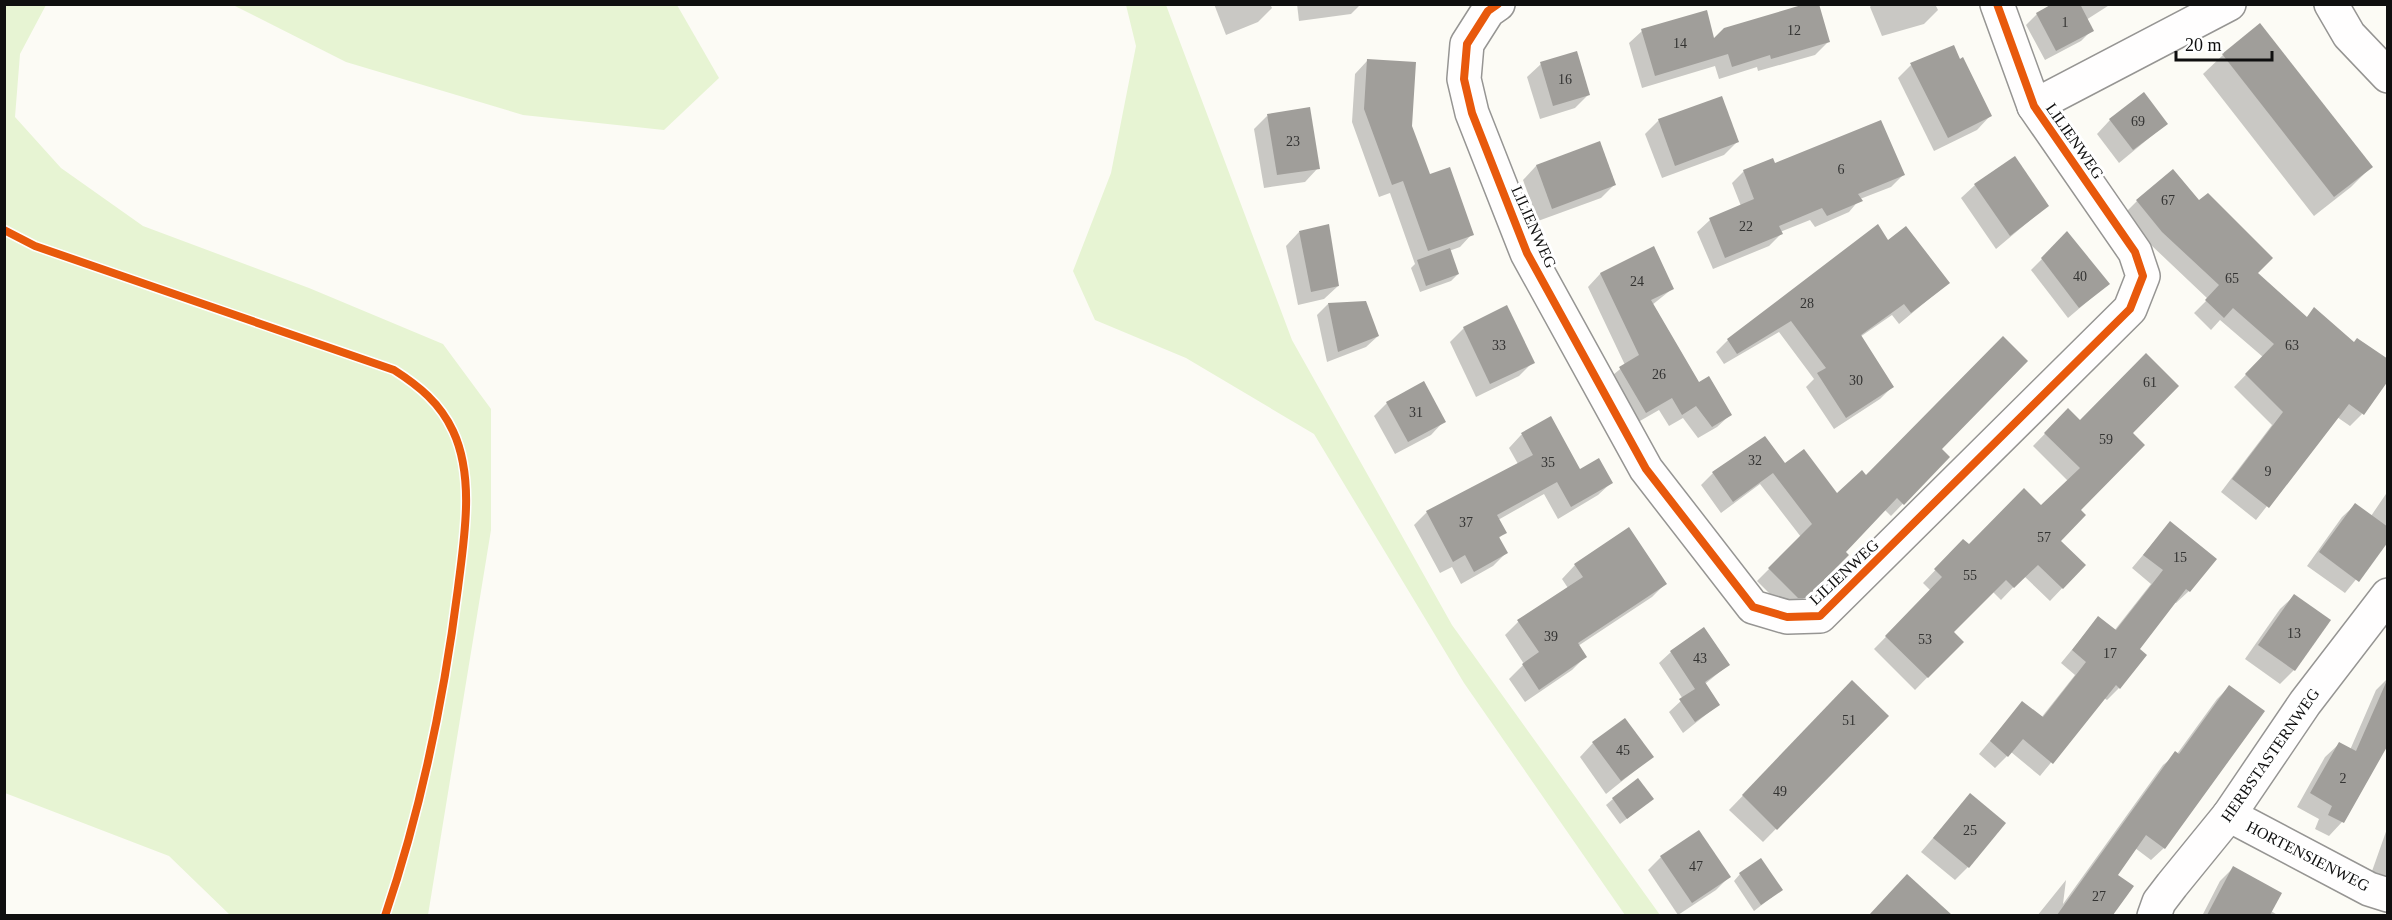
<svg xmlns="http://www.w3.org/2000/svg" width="2392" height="920" font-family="'Times New Roman',serif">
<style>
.green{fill:#e7f4d3}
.shadow{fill:#0003}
.building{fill:#a09e9a}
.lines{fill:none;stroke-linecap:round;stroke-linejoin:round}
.street-casing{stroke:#969593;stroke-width:36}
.street{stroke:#fffefe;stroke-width:33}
.cycleway-casing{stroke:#fff;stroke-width:11}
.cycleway{stroke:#e8590c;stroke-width:8}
.labels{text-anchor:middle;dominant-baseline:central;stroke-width:6;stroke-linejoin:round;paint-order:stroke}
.number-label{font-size:14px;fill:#333332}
.street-label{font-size:16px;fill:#0f0f0f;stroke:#fff}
</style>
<rect width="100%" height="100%" fill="#fcfbf5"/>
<g class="green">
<polygon points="4,5 46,5 20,54 15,117 61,168 143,226 309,288 443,344 491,409 491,530 428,915 230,915 169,856 5,793"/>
<polygon points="233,5 677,5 719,78 664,130 523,115 346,62"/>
<polygon points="1126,5 1166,5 1292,340 1452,625 1660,915 1625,915 1464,683 1314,434 1186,358 1095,320 1073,271 1111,173 1136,46"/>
</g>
<g class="shadow">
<polygon points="1214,4 1270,4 1272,8 1258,22 1226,35"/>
<polygon points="1297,4 1361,4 1351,14 1299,21"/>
<polygon points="1872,4 1935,4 1938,10 1924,24 1882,36 1870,7"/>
<polygon points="2055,4 2111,4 2086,20 2092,30 2081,41 2045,60 2026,25 2037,14"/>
<polygon points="1642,31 1713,40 1828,42 1815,55 1758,71 1757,67 1719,79 1715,66 1642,88 1629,43"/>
<polygon points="2223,55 2371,167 2351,187 2314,216 2203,74"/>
<polygon points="1367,61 1411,126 1429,176 1472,234 1460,247 1449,251 1458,274 1451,281 1420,292 1411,268 1415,264 1390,193 1379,197 1352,122 1355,74"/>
<polygon points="1541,64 1588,95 1575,108 1540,119 1527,77"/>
<polygon points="1911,65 1990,116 1977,130 1934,151 1898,78"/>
<polygon points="1267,116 1318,168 1305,182 1264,188 1254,129"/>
<polygon points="1659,120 1737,142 1724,155 1662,178 1645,134"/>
<polygon points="2110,120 2166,124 2119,163 2097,134"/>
<polygon points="1599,143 1615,184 1601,198 1538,221 1523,180 1536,166"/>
<polygon points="1774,165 1903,175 1891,187 1860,199 1849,212 1815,227 1810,220 1780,232 1781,234 1769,246 1713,269 1697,232 1710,220 1741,206 1732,183 1744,171"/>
<polygon points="1975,185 2047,206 1996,249 1961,198"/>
<polygon points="2137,201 2256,273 2306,318 2314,310 2362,414 2350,426 2337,417 2256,520 2221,492 2272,425 2234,387 2263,357 2220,320 2211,330 2194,313 2208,299 2150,244 2125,213"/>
<polygon points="1299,232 1338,286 1324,299 1298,305 1286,246"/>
<polygon points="2067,234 2108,284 2068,318 2031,270"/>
<polygon points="1888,242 1948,283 1899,324 1892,315 1860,337 1892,387 1880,399 1834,429 1806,387 1814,379 1779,332 1724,364 1716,352 1728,340"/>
<polygon points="1653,248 1672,289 1652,305 1699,384 1730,415 1717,427 1698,438 1683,418 1669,426 1659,410 1633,425 1607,380 1625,365 1588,287 1600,274"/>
<polygon points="1328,304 1378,336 1366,347 1327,362 1317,315"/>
<polygon points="1464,328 1533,362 1519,376 1476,397 1450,342"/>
<polygon points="1387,403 1444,421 1431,435 1395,454 1374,416"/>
<polygon points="2068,410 2080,422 2131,433 2059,541 2084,565 2050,601 2024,576 2001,600 1993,592 1952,632 1962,642 1915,690 1874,649 1931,591 1923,583 1963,541 1969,546 2041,508 2068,481 2033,446"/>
<polygon points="1551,418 1580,471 1611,483 1598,495 1558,519 1544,494 1498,520 1505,532 1498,539 1506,553 1493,566 1461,584 1452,567 1440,573 1414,525 1427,512 1518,464 1509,448 1521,435"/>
<polygon points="1765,438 1785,465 1837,496 1866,477 1940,449 1948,457 1891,516 1884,509 1844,552 1847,555 1793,609 1785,609 1757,581 1801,537 1760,484 1721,513 1701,485 1713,473"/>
<polygon points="2388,491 2388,540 2345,593 2307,566 2342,517 2355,505 2371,516"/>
<polygon points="2170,523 2189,591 2176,603 2174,602 2138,650 2119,688 2107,700 2104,698 2040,776 2011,752 1995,768 1979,754 2022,703 2041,718 2075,675 2061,663 2098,618 2114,631 2151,584 2132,568"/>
<polygon points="1575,565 1665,584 1652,597 1578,646 1585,657 1572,670 1525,702 1509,679 1524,664 1505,635 1518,622 1568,588 1562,579"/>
<polygon points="2294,596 2329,621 2294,670 2280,684 2245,659 2280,609"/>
<polygon points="1671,652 1728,665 1705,684 1718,705 1683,733 1669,712 1683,699 1659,663"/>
<polygon points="2388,678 2388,742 2342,822 2329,836 2315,829 2319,819 2297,807 2325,757 2339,744 2350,750 2376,690"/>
<polygon points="2229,687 2164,848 2151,860 2135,848 2116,875 2132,887 2111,916 2037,916 2066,880 2063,904 2163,765 2177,754 2217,699"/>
<polygon points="1839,696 1887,716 1763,842 1729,810"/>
<polygon points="1593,743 1652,757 1606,794 1580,757"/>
<polygon points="1970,795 1968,867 1955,880 1921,852"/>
<polygon points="1613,799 1652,799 1620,824 1606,805"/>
<polygon points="2388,826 2388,880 2371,874"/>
<polygon points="1661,857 1729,877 1716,890 1678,915 1648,870"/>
<polygon points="2233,868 2271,911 2279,916 2202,916 2220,881"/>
<polygon points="1740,874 1781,890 1754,911 1734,881"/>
<polygon points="1894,889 1942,908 1935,916 1870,916"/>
</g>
<g class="building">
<polygon points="1805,4 1819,4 1830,42 1771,59 1770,55 1732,67 1728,54 1655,76 1641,29 1707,10 1714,38 1724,28"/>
<polygon points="2052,4 2080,4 2094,31 2056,51 2036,13"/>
<polygon points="2260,23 2373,167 2334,197 2222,54"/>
<polygon points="1954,45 1960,59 1963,57 1992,116 1948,138 1910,63"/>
<polygon points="1577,51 1590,95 1553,106 1540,62"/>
<polygon points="1367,59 1416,62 1412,126 1430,174 1450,167 1474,235 1428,251 1403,181 1392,185 1364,109"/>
<polygon points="2144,92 2168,124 2133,150 2109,119"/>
<polygon points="1722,96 1739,142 1675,166 1658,119"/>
<polygon points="1310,107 1320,169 1277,175 1267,114"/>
<polygon points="1881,120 1905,175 1858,194 1863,201 1827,216 1822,208 1779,226 1783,234 1725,258 1709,218 1754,199 1743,170 1773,158 1775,163"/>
<polygon points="1600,141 1616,185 1552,209 1536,165"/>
<polygon points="2015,156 2049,206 2010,236 1974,184"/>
<polygon points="2173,169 2199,200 2208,193 2273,258 2258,273 2307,317 2314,307 2354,342 2357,338 2388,359 2388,381 2364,415 2349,404 2269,508 2232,479 2283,412 2245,374 2274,344 2233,308 2224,318 2205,300 2219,285 2162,232 2136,200"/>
<polygon points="1329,224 1339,286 1311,292 1299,231"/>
<polygon points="1878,224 1888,240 1906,226 1950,283 1911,313 1904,304 1861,335 1894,387 1846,418 1817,373 1826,368 1791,321 1737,354 1727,339"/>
<polygon points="2067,231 2110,284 2079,308 2041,258"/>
<polygon points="1654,246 1674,289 1651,300 1699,382 1709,376 1732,415 1712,427 1696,406 1682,415 1672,398 1646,413 1619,367 1639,355 1600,273"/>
<polygon points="1450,248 1459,274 1426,286 1417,260"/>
<polygon points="1366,301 1379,336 1338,352 1328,303"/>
<polygon points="1507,305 1535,363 1490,384 1463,327"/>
<polygon points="2003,336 2028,361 1942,449 1950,457 1904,505 1897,498 1846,552 1849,555 1806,598 1798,598 1768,568 1812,524 1773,473 1733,502 1712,472 1765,436 1785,463 1804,449 1837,493 1862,470 1866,475"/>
<polygon points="2146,353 2179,386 2133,433 2145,445 2081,510 2086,515 2061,541 2086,565 2063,589 2038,565 2014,588 2006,580 1954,632 1964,642 1928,678 1885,636 1942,577 1934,569 1963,539 1969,544 2024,488 2041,505 2080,468 2044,433 2068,408 2080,420"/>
<polygon points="1424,381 1446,422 1408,442 1386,402"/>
<polygon points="1551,416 1580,469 1599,458 1613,483 1571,507 1557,482 1497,515 1507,533 1499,537 1508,553 1474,572 1465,555 1453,562 1426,511 1533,455 1521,433"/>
<polygon points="2355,503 2388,527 2388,542 2359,582 2319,552"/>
<polygon points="2170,521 2217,559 2190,592 2186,589 2140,649 2147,655 2120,689 2116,685 2053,764 2023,739 2008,757 1990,741 2022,701 2043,717 2086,662 2072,650 2098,616 2116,630 2163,570 2143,555"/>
<polygon points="1629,527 1667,584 1578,643 1587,657 1539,690 1522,664 1539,652 1517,620 1583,577 1574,564"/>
<polygon points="2294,594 2331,620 2295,671 2258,645"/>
<polygon points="1704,627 1730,665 1705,682 1720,705 1695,722 1679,699 1695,689 1670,651"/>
<polygon points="2388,678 2388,745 2344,823 2328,815 2332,806 2310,793 2339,742 2356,751"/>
<polygon points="1852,680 1889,716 1777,830 1742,795"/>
<polygon points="2229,685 2265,711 2165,849 2146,835 2118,875 2134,886 2113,915 2057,915 2175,751 2179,754"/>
<polygon points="1625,718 1654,757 1621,781 1592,742"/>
<polygon points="1638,778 1654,799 1627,819 1612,798"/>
<polygon points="1970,793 2006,823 1969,868 1933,838"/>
<polygon points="1699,830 1731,877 1692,903 1660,856"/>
<polygon points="1761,858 1783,890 1761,905 1739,873"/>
<polygon points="2233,866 2282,893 2270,915 2207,915"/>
<polygon points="1907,874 1952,915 1869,915"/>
</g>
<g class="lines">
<defs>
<g id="street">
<polyline points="1498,4 1488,11 1467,44 1464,79 1472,113 1527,253 1646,469 1753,607 1787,617 1820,616 2130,309 2143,276 2135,252 2034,106 1997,4"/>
<polyline points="2331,4 2349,35 2388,76"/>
<polyline points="2034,106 2229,4"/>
<polyline points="2229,815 2369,889 2388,895"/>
<polyline points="2154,916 2159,902 2172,885 2229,815 2305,703 2388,595"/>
</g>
</defs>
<use href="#street" class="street-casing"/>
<use href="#street" class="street"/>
<defs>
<g id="cycleway">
<polyline points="1498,4 1488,11 1467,44 1464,79 1472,113 1527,253 1646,469 1753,607 1787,617 1820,616 2130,309 2143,276 2135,252 2034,106 1997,4"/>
<path d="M 4,230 L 35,246 L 394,370 C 419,386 440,403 453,431 C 475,478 464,539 458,588 C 444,698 421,810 385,916"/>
</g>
</defs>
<use href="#cycleway" class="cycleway-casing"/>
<use href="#cycleway" class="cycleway"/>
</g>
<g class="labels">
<g class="number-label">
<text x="2065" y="22">1</text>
<text x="1794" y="30">12</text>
<text x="1680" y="43">14</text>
<text x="1565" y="79">16</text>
<text x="2138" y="121">69</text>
<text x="1293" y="141">23</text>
<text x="1841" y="169">6</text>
<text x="2168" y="200">67</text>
<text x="1746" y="226">22</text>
<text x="2080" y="276">40</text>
<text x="2232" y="278">65</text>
<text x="1637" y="281">24</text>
<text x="1807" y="303">28</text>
<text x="1499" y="345">33</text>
<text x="2292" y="345">63</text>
<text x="1659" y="374">26</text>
<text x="1856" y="380">30</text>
<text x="2150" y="382">61</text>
<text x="1416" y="412">31</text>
<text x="2106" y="439">59</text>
<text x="1755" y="460">32</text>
<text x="1548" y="462">35</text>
<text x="2268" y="471">9</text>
<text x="1466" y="522">37</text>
<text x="2044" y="537">57</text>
<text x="2180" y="557">15</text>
<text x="1970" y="575">55</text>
<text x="2294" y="633">13</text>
<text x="1551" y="636">39</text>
<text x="1925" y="639">53</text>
<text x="2110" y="653">17</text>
<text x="1700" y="658">43</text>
<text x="1849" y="720">51</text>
<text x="1623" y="750">45</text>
<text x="2343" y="778">2</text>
<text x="1780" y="791">49</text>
<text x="1970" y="830">25</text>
<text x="1696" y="866">47</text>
<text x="2099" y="896">27</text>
</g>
<g class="street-label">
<text transform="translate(2075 141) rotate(55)">LILIENWEG</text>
<text transform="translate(1534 227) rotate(66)">LILIENWEG</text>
<text transform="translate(1844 572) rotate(-43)">LILIENWEG</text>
<text transform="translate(2270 755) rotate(-55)">HERBSTASTERNWEG</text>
<text transform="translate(2308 856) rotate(27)">HORTENSIENWEG</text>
</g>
</g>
<rect width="2392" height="920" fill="none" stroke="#0f0f0f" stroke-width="12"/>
<path d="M2176 51v9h96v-9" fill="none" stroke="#0f0f0f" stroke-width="3"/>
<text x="2185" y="51" font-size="18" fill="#0f0f0f" stroke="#ffffff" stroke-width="4.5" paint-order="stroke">20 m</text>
</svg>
